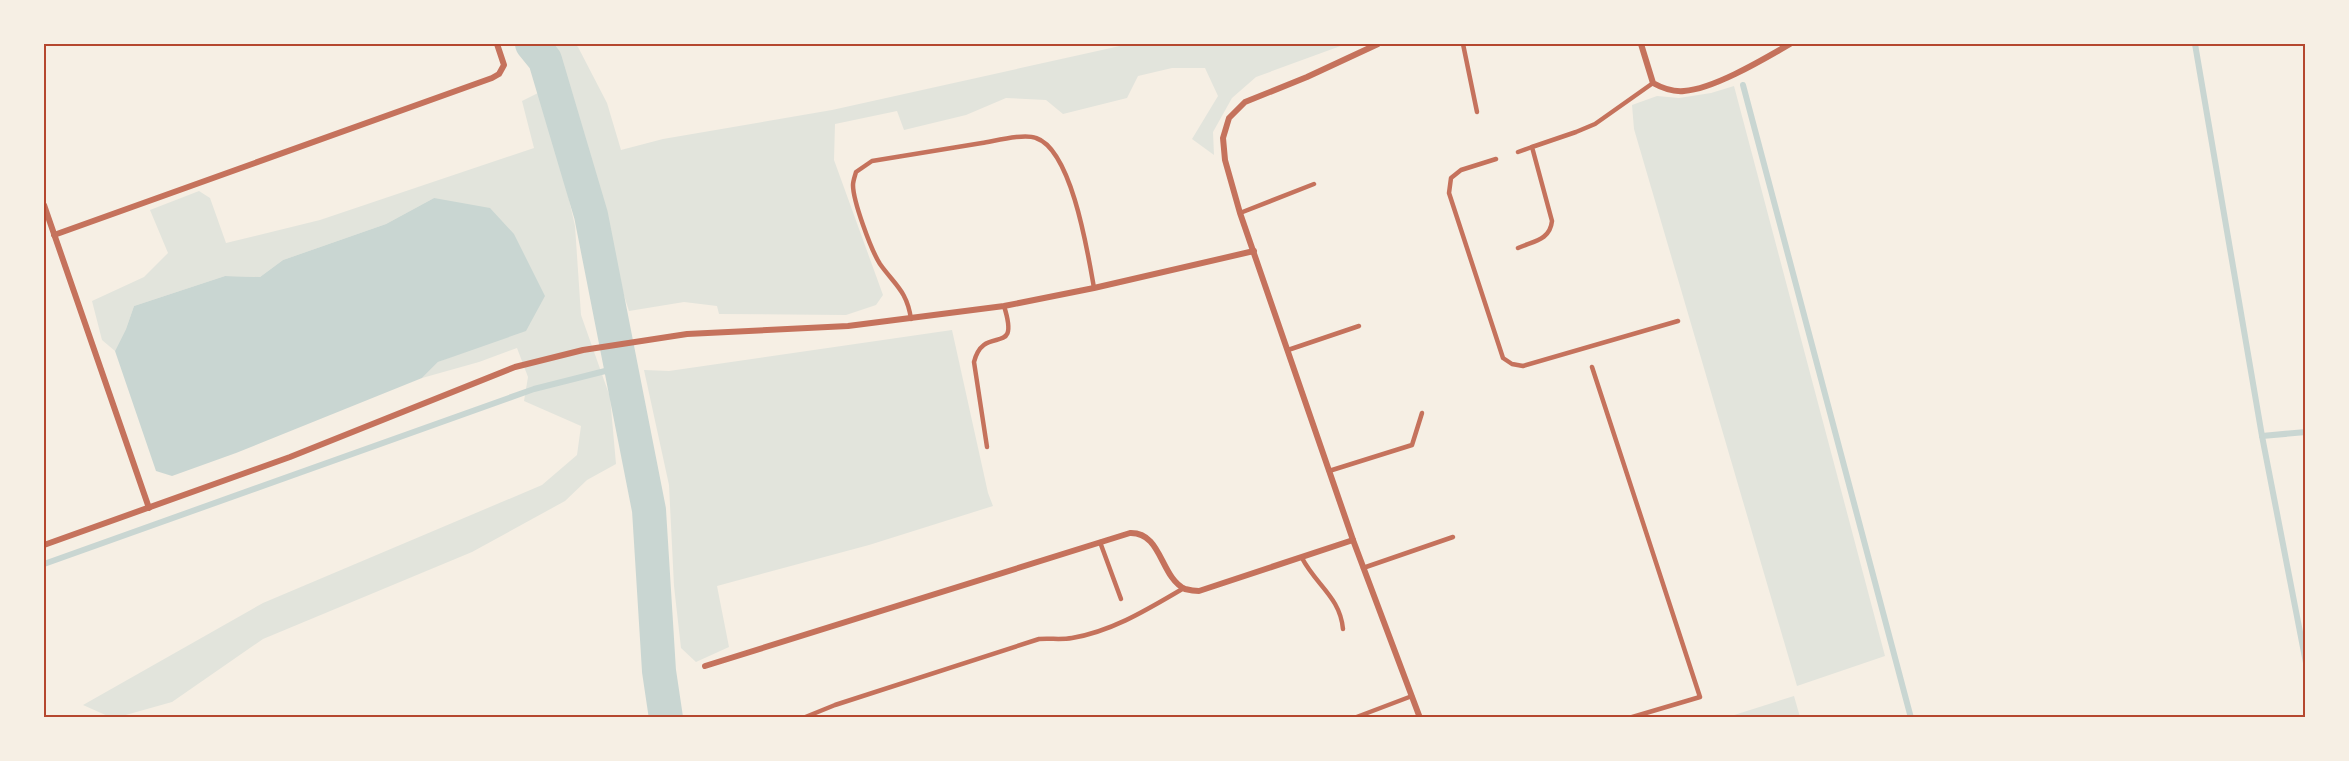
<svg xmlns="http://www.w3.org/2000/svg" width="2349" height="761" font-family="'Fira Sans Condensed',sans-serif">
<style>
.green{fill:#e2e4dc}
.water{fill:#c9d6d2}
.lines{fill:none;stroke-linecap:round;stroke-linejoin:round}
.stream{stroke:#c9d6d2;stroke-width:6}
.river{stroke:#c9d6d2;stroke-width:34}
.service{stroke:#c5725c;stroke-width:4.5}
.minor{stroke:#c5725c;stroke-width:6}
.neatline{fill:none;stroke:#b5482f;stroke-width:2}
</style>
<rect width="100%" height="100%" fill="#f6efe4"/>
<g class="green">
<path d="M 545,44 L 575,44 L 578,47 L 607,103 L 621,150 L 663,139 L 832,110 L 1129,44 L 1346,44 L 1256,77 L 1232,98 L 1213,132 L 1214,155 L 1192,139 L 1218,96 L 1205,68 L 1172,68 L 1138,76 L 1127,98 L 1063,114 L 1046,100 L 1006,98 L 966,115 L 904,130 L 897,111 L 835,124 L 834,160 L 883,295 L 876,305 L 846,315 L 719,314 L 717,306 L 684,302 L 629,311 L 579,157 C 579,117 561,80 545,44 Z"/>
<polygon points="1734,86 1885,656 1797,686 1634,129 1632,105 1657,96 1679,98 1711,93"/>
<polygon points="544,90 575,226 581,315 610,397 616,464 587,480 565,501 472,552 263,639 172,702 115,718 110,717 83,705 263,603 542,485 577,455 581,426 524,401 528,377 517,348 479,362 422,378 438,362 470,349 434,198 386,224 283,260 260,277 225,276 134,306 126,329 115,351 102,340 92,301 144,277 168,253 150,210 199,191 210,198 226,243 320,220 534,148 522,101"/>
<polygon points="952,330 988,493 993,506 869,545 717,586 729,647 696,662 681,648 674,586 669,485 644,370 669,371"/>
<polygon points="1794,696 1800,717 1728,717"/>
</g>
<polygon class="water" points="434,198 490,208 514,234 545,296 526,331 438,362 422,378 236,453 172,476 156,471 115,351 126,329 134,306 225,276 260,277 283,260 386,224"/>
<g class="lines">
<g class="stream">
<polyline points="2195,44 2262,436 2306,663"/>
<polyline points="1743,85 1911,718"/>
<polyline points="2262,436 2306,432"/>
<polyline points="44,564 534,389 621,367"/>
</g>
<polyline class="river" points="532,44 545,60 591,215 649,510 659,671 666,718"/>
<g class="service">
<polyline points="1463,44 1477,112"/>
<polyline points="1518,152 1532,147"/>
<polyline points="1496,159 1461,170 1451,178 1449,193 1503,358 1512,364 1523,366 1678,321"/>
<polyline points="1240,213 1314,184"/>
<path d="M 1518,248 C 1534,241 1550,240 1552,221 L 1532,147 L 1576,132 L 1595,124 L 1653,83"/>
<path d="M 911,319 C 907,291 895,285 880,264 C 871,250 853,201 853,185 C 853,181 855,176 856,172 L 872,161 C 909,155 945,149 982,143 C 995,141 1024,133 1036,138 C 1072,150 1088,254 1094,288"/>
<polyline points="1288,350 1359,326"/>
<polyline points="1592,367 1700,697 1629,718"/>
<path d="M 987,447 L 974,362 C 984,322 1021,360 1004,306"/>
<polyline points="1329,471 1412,445 1422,413"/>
<polyline points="1100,542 1121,599"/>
<path d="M 1302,558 C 1316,585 1340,597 1343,629"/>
<polyline points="1363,568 1453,537"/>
<path d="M 803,718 L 835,705 L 1039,639 C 1050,638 1061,640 1072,638 C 1113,631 1148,609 1184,588"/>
<polyline points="1354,718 1412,696"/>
</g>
<g class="minor">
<polyline points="1378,44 1307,77 1245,102 1229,118 1223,138 1225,160 1240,213 1353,540 1420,718"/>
<path d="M 1641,44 L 1653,83 C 1662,88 1673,92 1684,91 C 1714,89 1764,59 1790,44"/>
<polyline points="44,205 149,508"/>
<polyline points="54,235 492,78 499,74 504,65 497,44"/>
<polyline points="44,545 290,457 515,367 583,350 687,334 848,326 1004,306 1094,288 1254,251"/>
<path d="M 705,666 L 1130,533 C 1162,532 1160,577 1185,589 C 1189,590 1195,591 1199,591 L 1353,540"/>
</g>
</g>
<rect width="2349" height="761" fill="none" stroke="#f6efe4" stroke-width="90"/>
<rect x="45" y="45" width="2259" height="671" class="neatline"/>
</svg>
